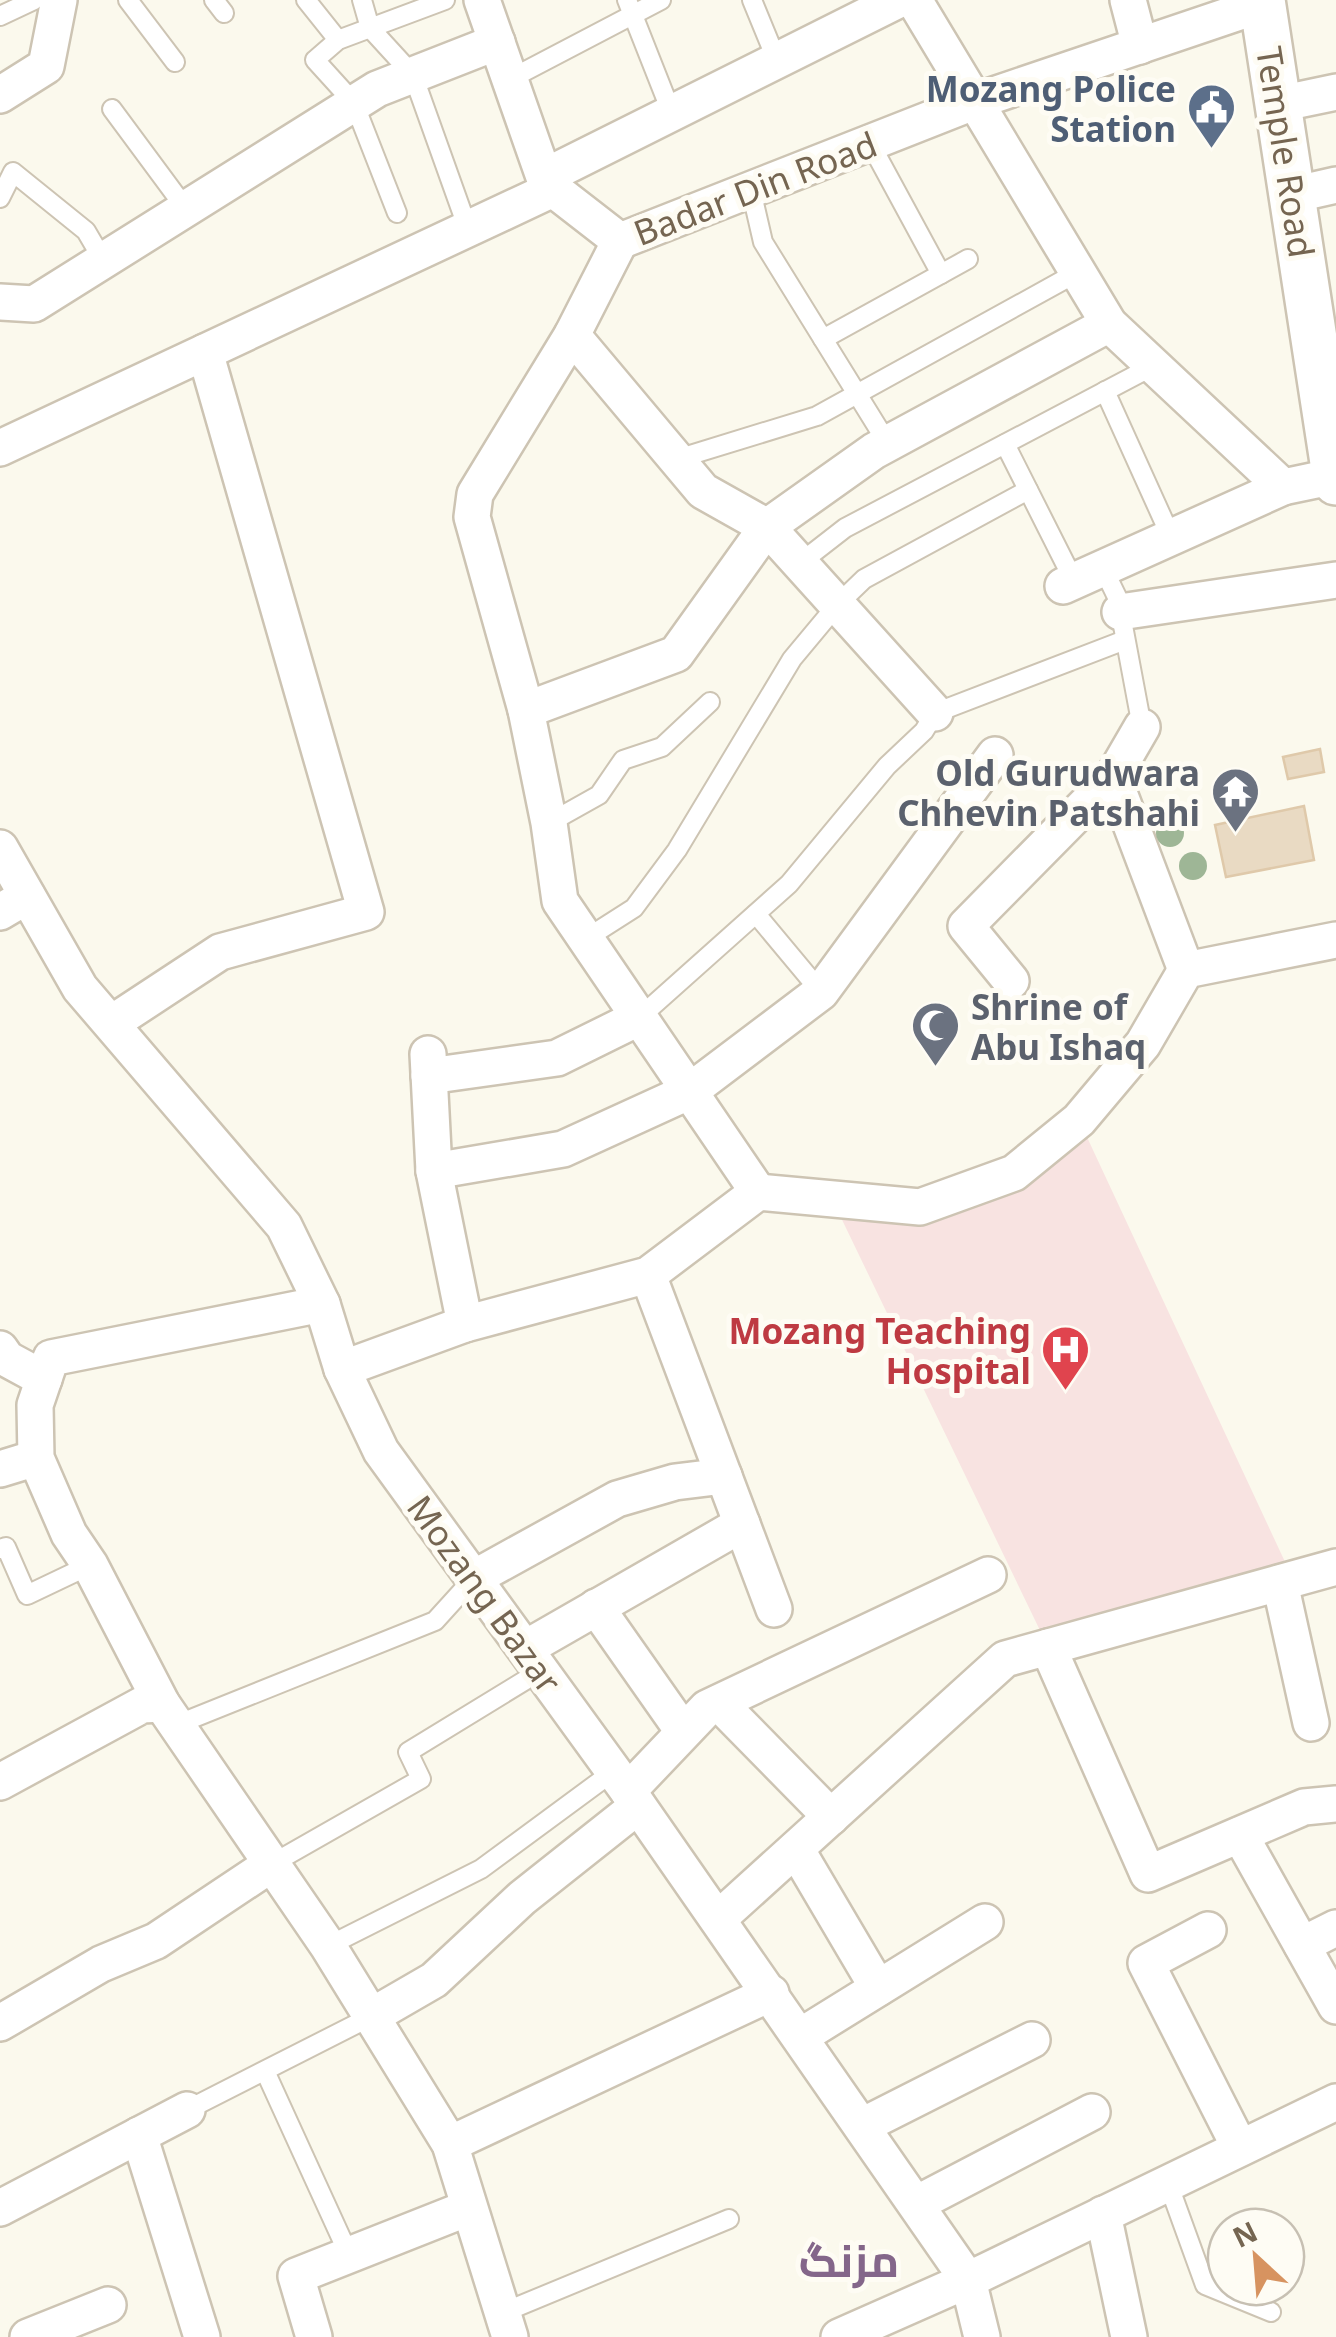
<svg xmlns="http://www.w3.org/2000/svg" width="1336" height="2337" font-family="'Noto Sans',Cairo,sans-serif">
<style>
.medical{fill:#f8e3e1}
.building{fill:#e9dac3;stroke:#dfc9aa;stroke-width:2.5}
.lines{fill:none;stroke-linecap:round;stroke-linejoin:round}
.service-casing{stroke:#cdc4b3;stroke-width:22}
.minor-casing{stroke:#cdc4b3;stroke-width:40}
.tertiary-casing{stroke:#cdc4b3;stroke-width:50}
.service{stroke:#fff;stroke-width:18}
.minor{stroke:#fff;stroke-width:35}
.tertiary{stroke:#fff;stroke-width:45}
.tree{fill:#9eb696}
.labels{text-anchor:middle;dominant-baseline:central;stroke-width:10;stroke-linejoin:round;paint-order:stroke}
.service-label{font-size:35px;font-weight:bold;fill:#4e5e75;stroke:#fefcf4;text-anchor:end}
.street-label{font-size:35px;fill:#756551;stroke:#fefcf4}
.worship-label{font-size:35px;font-weight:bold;fill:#5b616d;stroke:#fefcf4;text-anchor:end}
.health-label{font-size:35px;font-weight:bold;fill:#be3a42;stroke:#fefcf4;text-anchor:end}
.district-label{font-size:45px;font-weight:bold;fill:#84668a;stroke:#fefcf4}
</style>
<rect width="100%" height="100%" fill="#fbf9ed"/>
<polygon class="medical" points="1079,1120 1293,1579 1048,1647 832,1199 920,1207"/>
<g class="building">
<polygon points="1320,749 1324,772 1288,779 1283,757"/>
<polygon points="1304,806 1314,860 1226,877 1215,825"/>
</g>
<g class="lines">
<defs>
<g id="service">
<polyline points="128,0 175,62"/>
<polyline points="214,0 224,13"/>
<polyline points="306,0 338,40"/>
<polyline points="362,0 370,28 413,75 468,229"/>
<polyline points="627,0 672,114"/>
<polyline points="752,0 777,61"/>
<polyline points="0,16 34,0"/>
<polyline points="510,79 661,0"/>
<polyline points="112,109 186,209"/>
<polyline points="870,143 941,274"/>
<polyline points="751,190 763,242 888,444"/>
<polyline points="0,198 13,172 86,231 103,260"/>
<polyline points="397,213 354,103 315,60 338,40 445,0"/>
<polyline points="823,339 968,259"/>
<polyline points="1105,391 1171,537"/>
<polyline points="1005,444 1074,581"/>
<polyline points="677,459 817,416 1078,272"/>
<polyline points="800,563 845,528 1153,366"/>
<polyline points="1103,568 1118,599 1142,727"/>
<polyline points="549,823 599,795 623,760 662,747 710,702"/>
<polyline points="756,914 821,992"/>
<polyline points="587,938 634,908 677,850 792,659 837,605 864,579 1028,490"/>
<polyline points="640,1017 789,884 887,766 924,731 935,713 1125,640"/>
<polyline points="0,1549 6,1547 27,1595 90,1565"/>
<polyline points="176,1725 435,1621 474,1578"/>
<polyline points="270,1865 421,1779 408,1752 542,1670"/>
<polyline points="328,1946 481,1869 614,1771"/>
<polyline points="265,2071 349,2255"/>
<polyline points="187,2110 370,2017"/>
<polyline points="1168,2183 1205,2285 1271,2312"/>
<polyline points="502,2313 729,2219"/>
</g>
<g id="minor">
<polyline points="482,0 544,177 898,0"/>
<polyline points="914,0 1109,324 1283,487 1335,476"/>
<polyline points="1128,0 1140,46"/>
<polyline points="0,95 46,66 59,0"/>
<polyline points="1279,104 1336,92"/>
<polyline points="1292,195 1336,185"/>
<polyline points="620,241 572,335 475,494 472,517 526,710 549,823 560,901 758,1192"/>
<polyline points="0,302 34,304 377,89 497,42"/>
<polyline points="572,335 703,491 767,527 935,713"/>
<polyline points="0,448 553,189 620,241 976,101 1263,4"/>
<polyline points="1063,586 1283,487"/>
<polyline points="1120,612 1336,580"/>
<polyline points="526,710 676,654 767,527 874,451 1109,324"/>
<polyline points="1142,727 1113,777 1186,970"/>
<polyline points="0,848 80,988 284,1226 322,1304 342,1369 381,1451 628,1791 968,2280 982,2337"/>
<polyline points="0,912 27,896"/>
<polyline points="1011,981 966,926 1113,777"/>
<polyline points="112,1023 220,952 366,912 205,352"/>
<polyline points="428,1054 434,1171 465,1324"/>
<polyline points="429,1076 557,1058 640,1017"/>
<polyline points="434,1171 563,1149 690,1091 821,992 995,755"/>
<polyline points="648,1275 774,1609"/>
<polyline points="322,1304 51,1358 35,1405 36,1458 69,1534 90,1565 162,1704 328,1946 450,2144 510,2337"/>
<polyline points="0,1349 7,1359 44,1379"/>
<polyline points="342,1369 465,1324 648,1275 758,1192 920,1207 1014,1173 1079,1120 1143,1044 1186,970 1336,940"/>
<polyline points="0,1469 36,1458"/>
<polyline points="474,1578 617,1499 675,1482 724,1476"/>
<polyline points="1280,1583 1311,1723"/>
<polyline points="596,1607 683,1731"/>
<polyline points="1048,1647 1148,1874 1304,1807 1336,1804"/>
<polyline points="526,1648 742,1524"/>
<polyline points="719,1703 831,1817"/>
<polyline points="0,1782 142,1705 162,1704"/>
<polyline points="628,1791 707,1708 988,1575"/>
<polyline points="1240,1835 1336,2006"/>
<polyline points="796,1849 878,1988"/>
<polyline points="718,1919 1005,1659 1336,1567"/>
<polyline points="1208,1930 1146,1963 1240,2148"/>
<polyline points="1302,1945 1336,1928"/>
<polyline points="370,2017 434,1980 522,1898 638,1806"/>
<polyline points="0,2023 101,1964 156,1941 270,1865"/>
<polyline points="801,2036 985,1922"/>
<polyline points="862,2126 1032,2040"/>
<polyline points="139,2135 202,2337"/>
<polyline points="450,2144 771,1993"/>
<polyline points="916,2204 1092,2112"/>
<polyline points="0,2208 187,2110"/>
<polyline points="1103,2214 1129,2337"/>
<polyline points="28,2337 108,2305"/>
<polyline points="314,2337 296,2276 468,2208"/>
<polyline points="839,2337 968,2280 1336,2102"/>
</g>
<polyline id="tertiary" points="1262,0 1336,482"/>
</defs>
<use href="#service" class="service-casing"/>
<use href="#minor" class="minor-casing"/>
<use href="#tertiary" class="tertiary-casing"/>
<use href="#service" class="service"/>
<use href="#minor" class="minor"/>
<use href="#tertiary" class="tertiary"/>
</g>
<g class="tree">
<circle cx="1170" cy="833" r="14"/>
<circle cx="1193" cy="866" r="14"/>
</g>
<defs>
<symbol id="civic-pin" viewBox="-11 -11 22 30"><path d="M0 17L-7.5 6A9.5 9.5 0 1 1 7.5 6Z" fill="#5c6f8a" stroke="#fefcf4"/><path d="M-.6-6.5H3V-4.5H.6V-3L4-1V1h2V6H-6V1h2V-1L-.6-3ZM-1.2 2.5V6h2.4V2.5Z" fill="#fff"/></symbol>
<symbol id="temple-pin" viewBox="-11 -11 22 30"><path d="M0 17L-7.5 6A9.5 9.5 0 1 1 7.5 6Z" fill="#6b7280" stroke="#fefcf4"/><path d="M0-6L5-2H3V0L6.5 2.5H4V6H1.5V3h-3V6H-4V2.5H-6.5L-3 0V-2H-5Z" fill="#fff"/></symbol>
<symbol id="mosque-pin" viewBox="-11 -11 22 30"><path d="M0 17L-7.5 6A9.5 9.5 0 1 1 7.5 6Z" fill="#6b7280" stroke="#fefcf4"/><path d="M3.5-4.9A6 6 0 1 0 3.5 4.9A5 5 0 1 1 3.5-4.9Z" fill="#fff"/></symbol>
<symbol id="hospital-pin" viewBox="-11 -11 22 30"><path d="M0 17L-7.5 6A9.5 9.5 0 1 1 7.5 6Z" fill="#e0444e" stroke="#fefcf4"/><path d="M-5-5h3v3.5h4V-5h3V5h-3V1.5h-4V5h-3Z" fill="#fff"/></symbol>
</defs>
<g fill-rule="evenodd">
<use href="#civic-pin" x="1184" y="80" width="55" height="75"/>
<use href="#temple-pin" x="1208" y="764" width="55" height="75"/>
<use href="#mosque-pin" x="908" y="998" width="55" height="75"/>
<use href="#hospital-pin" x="1038" y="1322" width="55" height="75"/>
</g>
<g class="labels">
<g class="service-label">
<text x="1176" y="88">Mozang Police<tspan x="1176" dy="40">Station</tspan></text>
</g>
<g class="street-label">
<text transform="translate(1286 152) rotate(81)">Temple Road</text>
<text transform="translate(755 188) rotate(-21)">Badar Din Road</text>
<text transform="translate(485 1594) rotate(54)">Mozang Bazar</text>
</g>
<g class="worship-label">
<text x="1200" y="772">Old Gurudwara<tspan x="1200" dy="40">Chhevin Patshahi</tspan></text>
<text x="971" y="1006" text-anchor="start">Shrine of<tspan x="971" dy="40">Abu Ishaq</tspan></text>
</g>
<g class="health-label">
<text x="1031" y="1330">Mozang Teaching<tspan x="1031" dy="40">Hospital</tspan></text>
</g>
<g class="district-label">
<text x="849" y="2259">مزنگ</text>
</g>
</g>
<g transform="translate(1256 2257) rotate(334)"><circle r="48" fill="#fefcf4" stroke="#c7c0b3" stroke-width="2.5"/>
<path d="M0-8L18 38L0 25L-18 38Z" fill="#d79360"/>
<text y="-15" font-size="28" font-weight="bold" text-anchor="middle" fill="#756551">N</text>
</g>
</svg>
